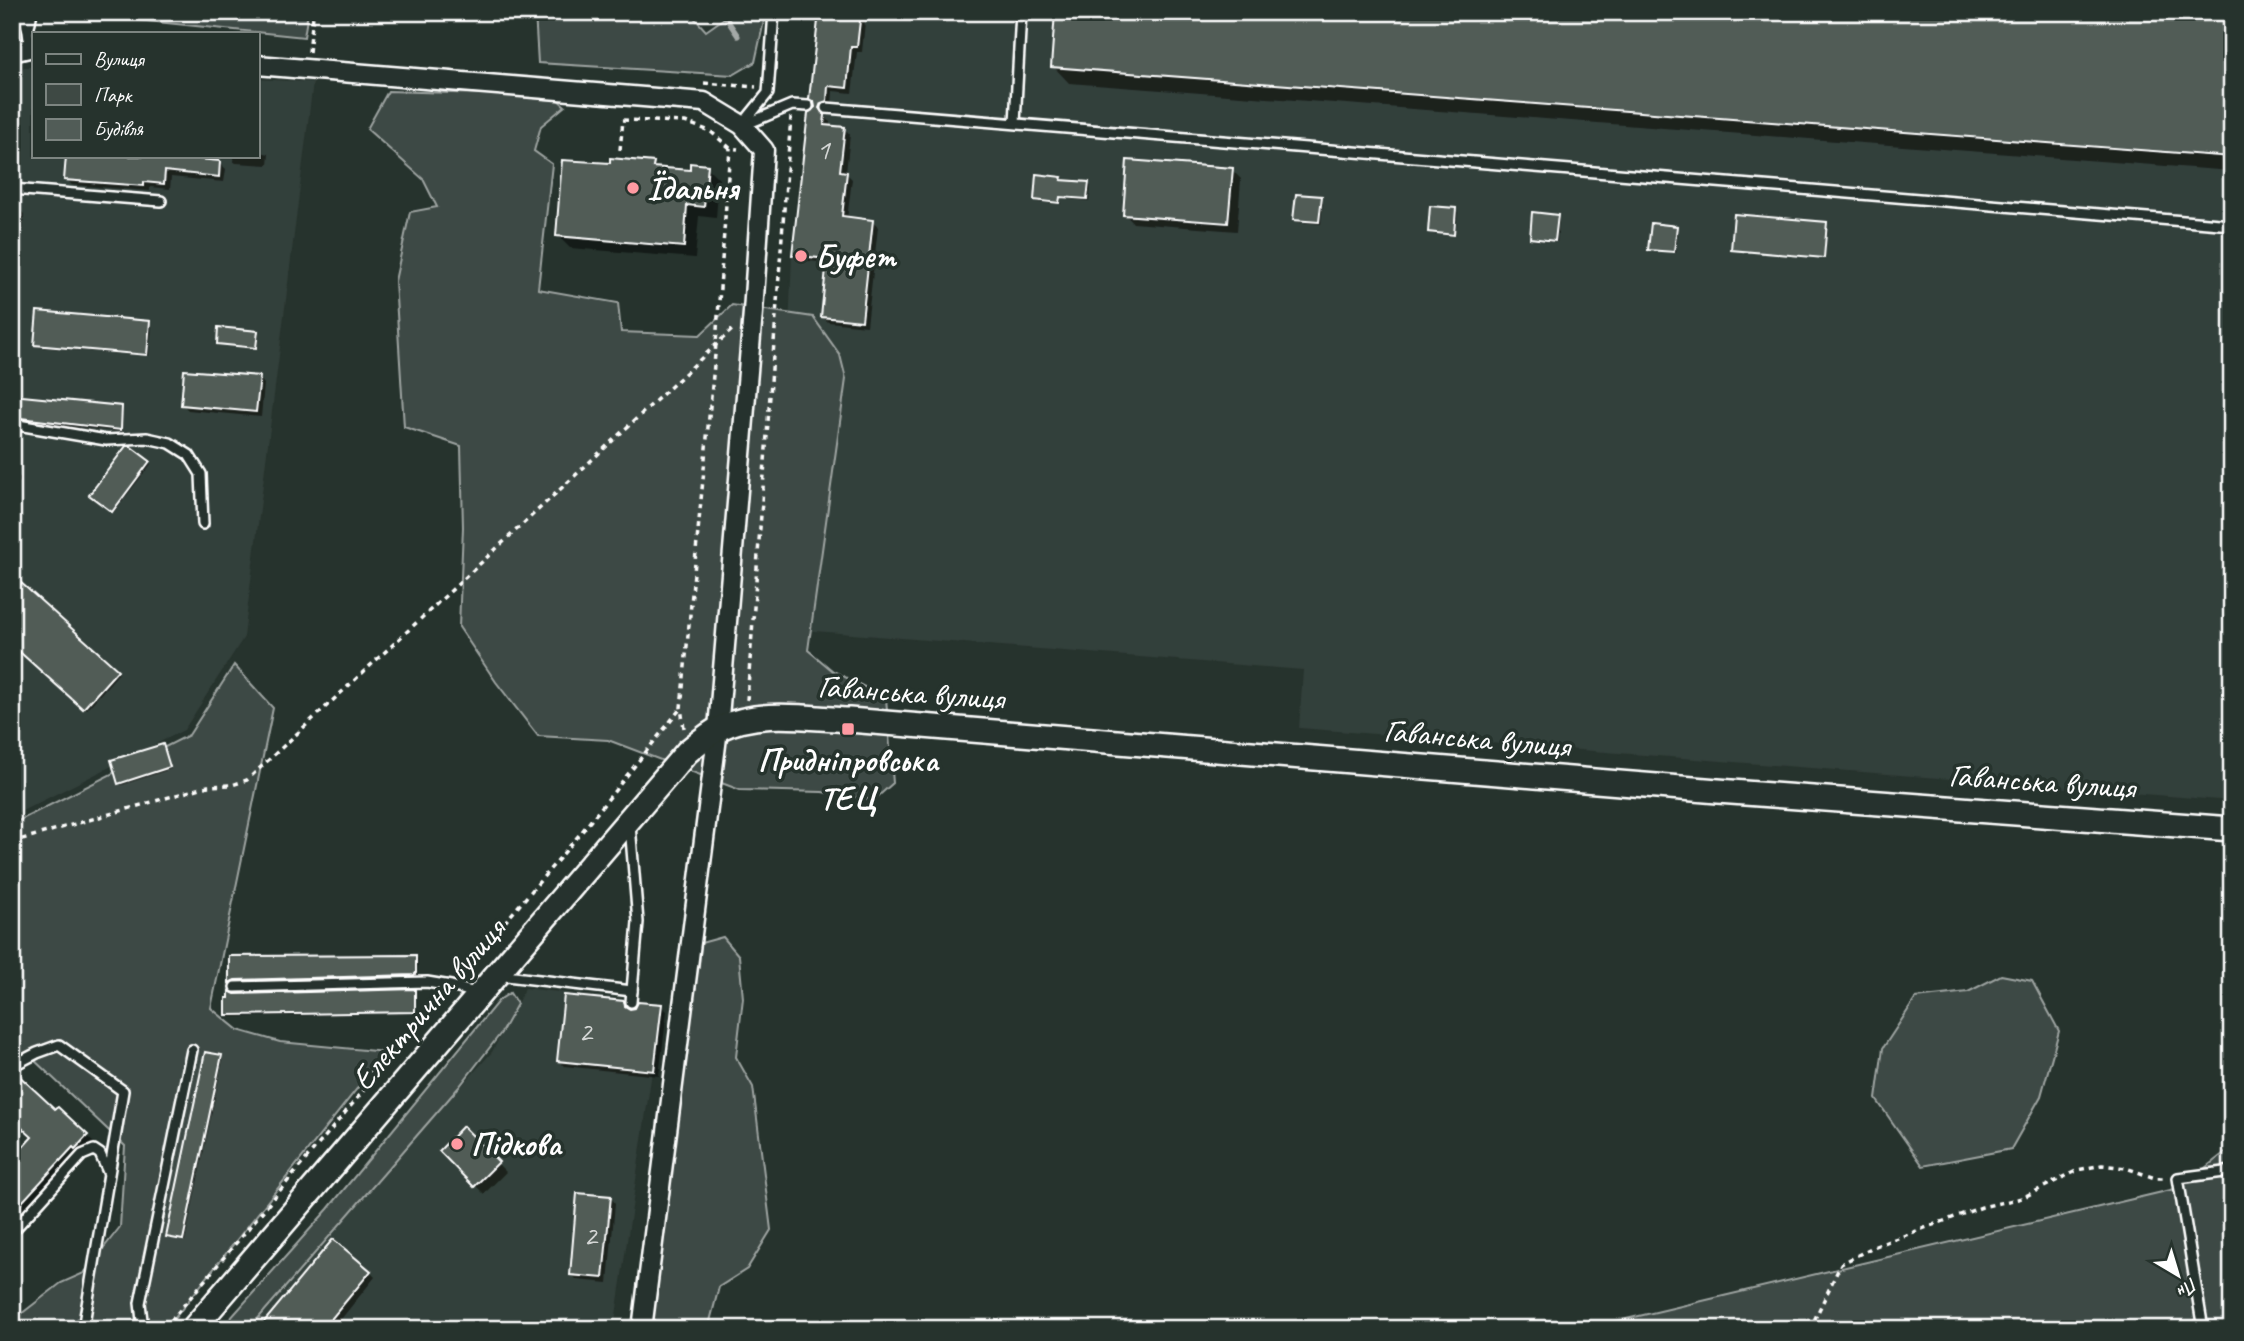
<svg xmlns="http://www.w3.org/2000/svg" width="2244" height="1341" font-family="Caveat,sans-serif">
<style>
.built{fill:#333f3a}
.green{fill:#3e4944;stroke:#9ea4a2;stroke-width:2}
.shadow{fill:#0007}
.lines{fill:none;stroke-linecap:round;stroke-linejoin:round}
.stream{stroke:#a4a9a7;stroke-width:5}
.building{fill:#515c57;stroke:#fff;stroke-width:2}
.service-casing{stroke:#fff;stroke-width:14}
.minor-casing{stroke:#fff;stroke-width:23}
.tertiary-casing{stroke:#fff;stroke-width:28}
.path{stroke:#fff;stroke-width:3.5;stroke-dasharray:5 5;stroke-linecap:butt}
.service{stroke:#26332d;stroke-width:9}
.minor{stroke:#26332d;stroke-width:18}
.tertiary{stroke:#26332d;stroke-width:23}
.poi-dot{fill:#ff9aa2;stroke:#26332d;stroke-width:2.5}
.labels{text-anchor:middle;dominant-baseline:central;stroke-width:7;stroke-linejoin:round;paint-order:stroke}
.number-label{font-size:30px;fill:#d4d6d5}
.poi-label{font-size:33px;font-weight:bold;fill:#fff;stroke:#26332d;text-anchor:start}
.street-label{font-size:33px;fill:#fff;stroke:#26332d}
</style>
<rect width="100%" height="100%" fill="#26332d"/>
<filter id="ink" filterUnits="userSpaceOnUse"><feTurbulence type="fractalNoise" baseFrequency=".0143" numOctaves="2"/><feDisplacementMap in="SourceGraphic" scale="14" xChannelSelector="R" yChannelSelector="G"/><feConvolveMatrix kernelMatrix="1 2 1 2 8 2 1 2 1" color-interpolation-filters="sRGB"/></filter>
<g filter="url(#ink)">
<g class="built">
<polygon points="819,12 2232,12 2232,801 1299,728 1303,670 777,628 792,255"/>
<polygon points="24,67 33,67 33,156 257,156 257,79 313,82 244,637 184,730 12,816 12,80"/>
<polygon points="417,953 416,1014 225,1017 228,954"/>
<polygon points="525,988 662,1004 614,1329 243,1329 492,1052"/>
</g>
<g class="green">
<polygon points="59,12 308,12 304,37"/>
<polygon points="535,12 689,12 706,31 733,12 766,12 755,62 733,75 538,63"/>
<polygon points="547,90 565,106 541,126 534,151 552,164 538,289 618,303 621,332 700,335 732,305 813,317 840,355 846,379 808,650 833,671 886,698 893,783 874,800 822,792 740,790 608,740 538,736 496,682 459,627 463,527 461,446 404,427 395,281 410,212 437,207 423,179 367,129 388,91 519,95"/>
<polygon points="234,665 273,708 211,1008 238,1030 280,1042 386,1052 166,1329 12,1329 12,1321 61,1283 84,1273 120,1227 125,1146 33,1059 12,1069 12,824 189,735"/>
<polygon points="723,937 739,956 743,998 736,1057 753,1087 771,1230 747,1269 719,1287 708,1329 649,1329 689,1006 699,966 701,943"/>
<polygon points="2001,975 2032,981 2059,1031 2041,1096 2011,1149 1923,1166 1876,1099 1883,1048 1916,998 1968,992"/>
<polygon points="510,993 517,1004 501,1033 459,1087 249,1329 221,1329 328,1209 499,1000"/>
<polygon points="2232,1147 2232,1329 1584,1329 2179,1188"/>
</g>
<g class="shadow">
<polygon points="820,12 866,12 862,52 857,52 852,93 833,91 832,106 826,109 824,115 830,122 830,127 844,129 850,134 846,173 852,179 847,219 872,222 878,227 867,326 828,322 822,316 828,263 800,260 794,254 817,108"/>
<polygon points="977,12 1007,12 1006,14"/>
<polygon points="2232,12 2232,171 1069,83 1053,66"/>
<polygon points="257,151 269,154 268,165 236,163 233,161 234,156 257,156"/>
<polygon points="68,156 148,158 148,156 168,156 170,158 220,163 226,169 224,182 171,177 170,189 150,187 150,191 72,185 66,179"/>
<polygon points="653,163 659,169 692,172 707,167 719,179 716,218 699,216 695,258 570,248 558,236 612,165"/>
<polygon points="1232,170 1241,179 1237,231 1133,223 1125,214"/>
<polygon points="1061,178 1063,181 1088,184 1091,186 1089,201 1061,198 1061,204 1038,202 1035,200"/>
<polygon points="1321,198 1323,200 1321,224 1298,222 1295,219"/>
<polygon points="12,208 19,209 24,214 23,230 12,228"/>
<polygon points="1455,210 1458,212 1455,236 1432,234 1430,232"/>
<polygon points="1557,216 1559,219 1557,242 1534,240 1532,238"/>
<polygon points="1826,224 1828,226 1825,256 1732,248"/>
<polygon points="1676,227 1678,230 1676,253 1653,251 1650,249"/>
<polygon points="149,322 152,325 149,356 38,347 36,344"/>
<polygon points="257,332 259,335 257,349 221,345 219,343"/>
<polygon points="259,378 264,384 261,417 188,410 183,405"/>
<polygon points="12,397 121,408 123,410 122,432 54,425 16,419 12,420"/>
<polygon points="149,462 151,464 114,512 94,497"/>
<polygon points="12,470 22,479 14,489 12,488"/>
<polygon points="19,584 119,673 87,709 12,643"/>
<polygon points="162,746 171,769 122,785 120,783"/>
<polygon points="416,956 418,959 417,977 232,983 243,977"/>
<polygon points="414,991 416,993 416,1013 230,1017 228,1015 235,996"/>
<polygon points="623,1003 630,1011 661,1006 667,1011 659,1076 564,1066 559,1061"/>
<polygon points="221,1057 223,1059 185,1241 171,1238 168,1236"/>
<polygon points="58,1109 96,1145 12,1231 12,1161"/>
<polygon points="463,1129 506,1172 484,1194 441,1151"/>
<polygon points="610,1197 615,1203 608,1283 577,1280 571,1274"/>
<polygon points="370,1272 375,1277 333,1329 260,1329"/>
</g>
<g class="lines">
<polyline class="stream" points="722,12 738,36"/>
</g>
<g class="building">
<polygon points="819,12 861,12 857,47 851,47 847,88 828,86 827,101 821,103 819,108 825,115 824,125 845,127 840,171 847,172 842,216 873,220 862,321 821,317 827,259 792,255 808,113 815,107 814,102 809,99"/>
<polygon points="1055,12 2232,12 2232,157 1051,67"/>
<polygon points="66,156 165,156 220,161 219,177 165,171 164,184 144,182 144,186 64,180"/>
<polygon points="610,158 654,162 653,167 690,170 690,163 708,165 704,207 687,205 684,247 556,236 562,160 610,163"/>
<polygon points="1127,160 1233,168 1228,223 1123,215"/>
<polygon points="1036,174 1062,177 1061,180 1089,182 1087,199 1060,197 1059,203 1034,200"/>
<polygon points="1296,194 1322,196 1319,222 1293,220"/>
<polygon points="1430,206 1456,208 1454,235 1428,232"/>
<polygon points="1532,212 1558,215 1555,241 1530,238"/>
<polygon points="1734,214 1827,222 1824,258 1731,250"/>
<polygon points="1651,223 1677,226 1674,252 1648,250"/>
<polygon points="37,311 150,321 147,355 34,345"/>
<polygon points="218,327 258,331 256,348 217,344"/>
<polygon points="184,370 260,376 256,412 181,405"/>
<polygon points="12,395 122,406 121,430 12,417"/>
<polygon points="126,446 130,446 150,461 112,512 89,495"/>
<polygon points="19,581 118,670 83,709 12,645 12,589"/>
<polygon points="163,744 170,767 118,784 111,760"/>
<polygon points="416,955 416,973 414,975 235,980 229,983 229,956"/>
<polygon points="415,989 415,1012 226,1015 226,998 229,998 229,991 235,994"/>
<polygon points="564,995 624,1001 625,1006 630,1009 635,1008 638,1002 662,1004 654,1071 557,1061"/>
<polygon points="205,1052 222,1055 183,1240 166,1237"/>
<polygon points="15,1072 55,1109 58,1107 88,1135 75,1149 73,1147 12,1213 12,1159 32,1137 12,1119 12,1073"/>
<polygon points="463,1126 499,1162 474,1187 439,1151"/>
<polygon points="577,1193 611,1196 603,1278 570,1275"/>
<polygon points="333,1239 371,1271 323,1329 258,1329"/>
</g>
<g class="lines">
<defs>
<g id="service">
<polyline points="22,12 28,30"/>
<polyline points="30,47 28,32 32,12"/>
<polyline points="826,108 2232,225"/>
<polyline points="1015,123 1021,12"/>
<polyline points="742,125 768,93 774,12"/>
<polyline points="744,125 792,105 808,106"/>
<polyline points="12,189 161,201"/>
<polyline points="12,424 106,440 147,438 170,443 189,455 201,474 203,524"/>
<polyline points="630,825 638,922 631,1002"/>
<polyline points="498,975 632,991"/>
<polyline points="235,987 427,982 451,986 479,994"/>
<polyline points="12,1066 37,1053 59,1045 123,1091 83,1329"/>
<polyline points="12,1232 82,1155 94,1150 100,1154 108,1172"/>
<polyline points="143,1329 140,1303 192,1050"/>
<polyline points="2203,1329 2178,1178 2232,1171"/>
</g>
<g id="minor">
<polyline points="12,52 33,47"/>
<polyline points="257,65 704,102 742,125 764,150 753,312 718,729 642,1329"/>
</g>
<path id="tertiary" d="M 193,1329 L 687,752 C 697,744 707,735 718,729 C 758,709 806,718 849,720 L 1718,791 L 2232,829"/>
</defs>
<use href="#service" class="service-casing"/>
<use href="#minor" class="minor-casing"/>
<use href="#tertiary" class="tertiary-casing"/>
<g class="path">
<polyline points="309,52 313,16 311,12"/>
<polyline points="704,83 756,87"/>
<polyline points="623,120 685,122 710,131 730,148 738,149"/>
<polyline points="620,150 623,120"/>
<polyline points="747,700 791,117"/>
<polyline points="684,728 681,708 716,344 730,148"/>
<polyline points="12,842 208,786 232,785 247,780 734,328"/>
<polyline points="459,976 580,834 681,708"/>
<polyline points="12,1283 18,1277"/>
<polyline points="164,1329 441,998"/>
<polyline points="1810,1329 1841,1264 1873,1247 1982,1207 2022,1198 2078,1170 2102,1165 2126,1168 2155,1178 2166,1178"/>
</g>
<use href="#service" class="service"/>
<use href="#minor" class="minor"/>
<use href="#tertiary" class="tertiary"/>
</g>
</g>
<g class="poi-dot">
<circle cx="633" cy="188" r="7"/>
<circle cx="801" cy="256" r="7"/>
<rect x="841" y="722" width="14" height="14" rx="3.5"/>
<circle cx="457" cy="1144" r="7"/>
</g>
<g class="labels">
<g class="number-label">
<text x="823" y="149">1</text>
<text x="585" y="1031">2</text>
<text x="590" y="1235">2</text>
</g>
<g class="poi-label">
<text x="647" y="188">Їдальня</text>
<text x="815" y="256">Буфет</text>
<text x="848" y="760" text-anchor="middle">Придніпровська<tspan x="848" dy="38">ТЕЦ</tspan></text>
<text x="471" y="1144">Підкова</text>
</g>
<g class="street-label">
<text transform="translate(911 692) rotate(4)">Гаванська вулиця</text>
<text transform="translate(1477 738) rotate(5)">Гаванська вулиця</text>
<text transform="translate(2042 781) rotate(4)">Гаванська вулиця</text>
<text transform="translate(428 1004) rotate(-49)">Електрична вулиця</text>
</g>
</g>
<rect width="2244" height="1341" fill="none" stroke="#26332d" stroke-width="42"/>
<rect x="21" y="21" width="2202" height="1299" fill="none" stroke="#fff" stroke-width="2.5" filter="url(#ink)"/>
<rect x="32" y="32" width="228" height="126" fill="#26332d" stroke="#7d8581" stroke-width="2"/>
<rect x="46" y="54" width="35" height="10" fill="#26332d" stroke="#7d8581" stroke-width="2"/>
<text x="94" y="66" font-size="21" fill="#ffffff">Вулиця</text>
<rect x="46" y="84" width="35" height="21" fill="#3e4944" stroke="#7d8581" stroke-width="2"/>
<text x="94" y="102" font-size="21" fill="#ffffff">Парк</text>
<rect x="46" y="119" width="35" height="21" fill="#515c57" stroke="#7d8581" stroke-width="2"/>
<text x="94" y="136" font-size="21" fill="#ffffff">Будівля</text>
<g transform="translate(2178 1275) rotate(142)" stroke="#26332d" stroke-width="5" paint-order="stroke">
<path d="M0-5L12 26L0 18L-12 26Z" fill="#ffffff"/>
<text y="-10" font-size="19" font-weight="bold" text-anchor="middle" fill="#ffffff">Пн</text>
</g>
</svg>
